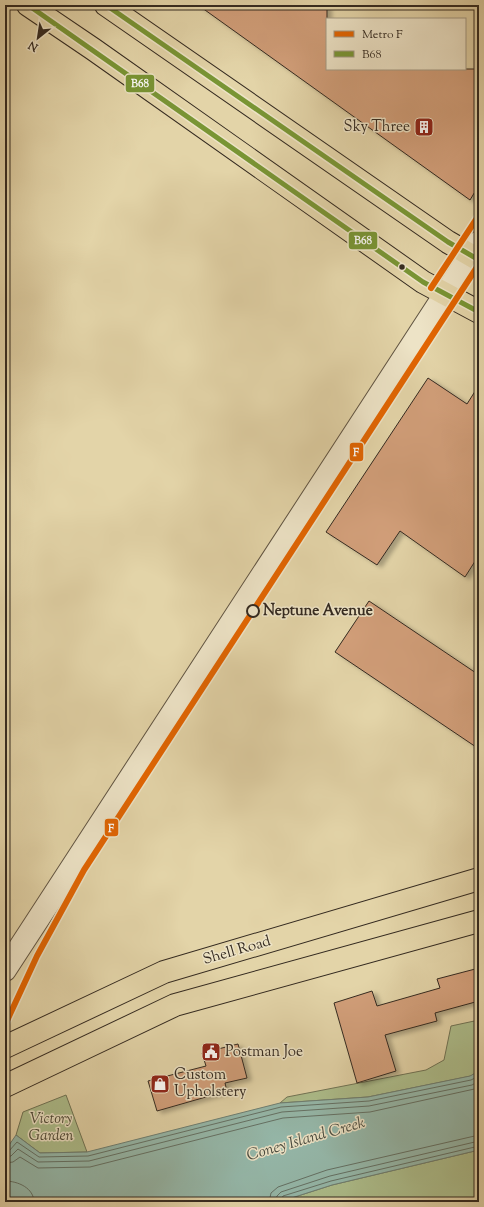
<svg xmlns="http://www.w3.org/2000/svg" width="484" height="1207" font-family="'Sorts Mill Goudy',serif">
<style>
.green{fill:#adbe8c;stroke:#707456}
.water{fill:#95b8aa;stroke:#6e7f73}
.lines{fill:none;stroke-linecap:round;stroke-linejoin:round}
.shore{stroke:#647165;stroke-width:1}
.building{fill:#d19e79;stroke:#342a20;filter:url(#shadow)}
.minor-casing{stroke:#605442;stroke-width:24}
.major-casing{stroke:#342a20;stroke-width:24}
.minor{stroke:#ede3c6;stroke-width:22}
.major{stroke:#e3d4a8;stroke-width:22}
.bus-1-casing{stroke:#ede3c6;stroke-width:8}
.bus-1{stroke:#799534;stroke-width:5}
.metro-1-casing{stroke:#ede3c6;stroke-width:9}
.metro-1{stroke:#e26502;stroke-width:6}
.bus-dot{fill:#342a20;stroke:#ede3c6;stroke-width:1.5}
.stop-dot{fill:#ede3c6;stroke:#342a20;stroke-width:2}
.labels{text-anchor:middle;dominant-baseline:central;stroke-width:3;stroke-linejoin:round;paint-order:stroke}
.poi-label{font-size:15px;fill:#342a20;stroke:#ede3c6;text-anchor:start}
.stop-label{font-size:15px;font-weight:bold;fill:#342a20;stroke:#ede3c6;text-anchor:start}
.street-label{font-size:15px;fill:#342a20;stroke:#ede3c6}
.park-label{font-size:15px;font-style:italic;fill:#4c4836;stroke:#ede3c6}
.water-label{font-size:16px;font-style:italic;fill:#4c4e42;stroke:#ede3c6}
.line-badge{stroke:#ede3c6;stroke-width:1.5}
.badge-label{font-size:11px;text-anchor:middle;font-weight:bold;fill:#fff}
</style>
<defs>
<filter id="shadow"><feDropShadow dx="4.5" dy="2.5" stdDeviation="2" flood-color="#0004"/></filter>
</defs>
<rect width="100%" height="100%" fill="#e3d4a8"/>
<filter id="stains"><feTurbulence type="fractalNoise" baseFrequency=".005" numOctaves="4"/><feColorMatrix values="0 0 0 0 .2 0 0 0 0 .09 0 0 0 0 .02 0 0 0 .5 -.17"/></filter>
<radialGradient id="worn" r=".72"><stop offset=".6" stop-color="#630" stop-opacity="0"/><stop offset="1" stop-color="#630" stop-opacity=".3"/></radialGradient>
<g class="green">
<polygon points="479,1020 479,1071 471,1076 368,1097 280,1103 287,1097 426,1070 444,1060 451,1026"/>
<polygon points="66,1095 87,1152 40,1153 16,1135 23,1112"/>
<polygon points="479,1150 479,1202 279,1202 332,1185"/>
</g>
<polygon class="water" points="479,1071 479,1150 332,1185 279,1202 20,1202 5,1195 5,1151 16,1135 40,1153 87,1152 280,1103 368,1097 470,1076"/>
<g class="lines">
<g class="shore">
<polyline points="5,1152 9,1151 17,1142 39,1157 88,1156 281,1107 369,1101 471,1080 479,1076"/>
<polyline points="5,1157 11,1156 18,1149 38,1162 89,1161 282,1112 369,1106 472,1085 479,1081"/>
<polyline points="5,1163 13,1162 20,1157 38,1168 90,1167 283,1118 370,1112 479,1088"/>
<path d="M 5,1181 C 18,1181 34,1188 34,1202"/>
<polyline points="269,1202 271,1193 278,1187 327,1170 479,1135"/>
<polyline points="275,1202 277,1196 281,1192 330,1176 479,1141"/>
<polyline points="280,1202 283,1196 331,1181 479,1146"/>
</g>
</g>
<g class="building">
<polygon points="198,5 327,5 327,69 479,69 479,185 470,200"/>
<polygon points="428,378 467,404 479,385 479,555 465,577 400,531 377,565 326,532"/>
<polygon points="369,601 479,675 479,749 335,652"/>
<polygon points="479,968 479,1001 435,1013 437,1021 385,1035 396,1071 357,1083 334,1003 372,991 377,1006 440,988 437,979"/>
<polygon points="238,1044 247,1078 225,1083 227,1091 157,1111 148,1081 206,1066 202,1053"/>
</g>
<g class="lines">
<defs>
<polyline id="minor" points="5,970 479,242"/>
<g id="major">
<polyline points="28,5 93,49 423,282 479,312"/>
<polyline points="106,5 448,242 479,260"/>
<polyline points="5,1047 164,972 479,879"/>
<polyline points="5,1086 175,1005 479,921"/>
</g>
</defs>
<use href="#minor" class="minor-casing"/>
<use href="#major" class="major-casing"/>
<use href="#minor" class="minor"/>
<use href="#major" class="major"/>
<defs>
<g id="bus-1">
<polyline points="28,5 423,282 479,312"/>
<polyline points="106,5 448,242 479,260"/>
</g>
</defs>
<use href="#bus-1" class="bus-1-casing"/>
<use href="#bus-1" class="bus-1"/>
<defs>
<g id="metro-1">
<polyline points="431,288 479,215"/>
<polyline points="5,1025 37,956 84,870 479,264"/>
</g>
</defs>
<use href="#metro-1" class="metro-1-casing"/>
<use href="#metro-1" class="metro-1"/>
</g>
<defs>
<symbol id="building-square" viewBox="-11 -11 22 22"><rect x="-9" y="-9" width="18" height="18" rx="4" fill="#8f2418" stroke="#ede3c6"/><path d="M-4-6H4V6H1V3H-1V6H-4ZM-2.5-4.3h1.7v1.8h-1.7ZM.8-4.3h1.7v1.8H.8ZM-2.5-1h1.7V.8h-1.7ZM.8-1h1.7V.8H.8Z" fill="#fff"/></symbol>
<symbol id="civic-square" viewBox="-11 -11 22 22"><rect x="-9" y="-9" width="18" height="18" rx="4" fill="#8f2418" stroke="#ede3c6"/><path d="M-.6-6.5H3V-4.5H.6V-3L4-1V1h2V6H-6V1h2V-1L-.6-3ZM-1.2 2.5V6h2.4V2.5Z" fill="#fff"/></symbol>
<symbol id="shop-square" viewBox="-11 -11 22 22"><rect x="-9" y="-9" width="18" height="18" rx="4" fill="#8f2418" stroke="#ede3c6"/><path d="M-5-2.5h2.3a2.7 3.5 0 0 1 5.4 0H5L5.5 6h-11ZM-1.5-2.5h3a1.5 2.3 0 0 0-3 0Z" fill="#fff"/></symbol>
</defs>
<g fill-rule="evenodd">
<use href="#building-square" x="413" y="116" width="22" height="22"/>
<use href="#civic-square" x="200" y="1041" width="22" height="22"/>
<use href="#shop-square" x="149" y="1073" width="22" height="22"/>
</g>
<circle class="bus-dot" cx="402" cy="267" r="3.5"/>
<circle class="stop-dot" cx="253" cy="611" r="6"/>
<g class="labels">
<g class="poi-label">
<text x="410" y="127" text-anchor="end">Sky Three</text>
<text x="225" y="1052">Postman Joe</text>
<text x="174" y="1075">Custom<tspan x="174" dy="17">Upholstery</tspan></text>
</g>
<g class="stop-label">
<text x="263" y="611">Neptune Avenue</text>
</g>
<g class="street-label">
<text transform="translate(237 951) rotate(-16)">Shell Road</text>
</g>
<g class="park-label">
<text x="51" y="1119">Victory<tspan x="51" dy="17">Garden</tspan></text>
</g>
<g class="water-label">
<text transform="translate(306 1140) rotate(-16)">Coney Island Creek</text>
</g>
</g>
<g class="line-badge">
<rect x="125" y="74" width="30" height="19" rx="4" fill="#799534"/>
<rect x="348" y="231" width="30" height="19" rx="4" fill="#799534"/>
<rect x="349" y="442" width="15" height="20" rx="4" fill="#e26502"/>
<rect x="104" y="818" width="15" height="19" rx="4" fill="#e26502"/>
</g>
<g class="badge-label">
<text x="140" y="87">B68</text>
<text x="363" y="244">B68</text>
<text x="356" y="456">F</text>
<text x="111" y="832">F</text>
</g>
<rect width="484" height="1207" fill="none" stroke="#e3d4a8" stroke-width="20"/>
<rect x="6" y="6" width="472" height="1195" fill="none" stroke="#342a20" stroke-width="2"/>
<rect x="10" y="10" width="464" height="1187" fill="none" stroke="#342a20"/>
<rect x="326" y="18" width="140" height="52" fill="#ede3c6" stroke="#a39984"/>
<rect x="334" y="31" width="20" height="6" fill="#e26502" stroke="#a39984"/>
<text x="362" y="38" font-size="12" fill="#342a20">Metro F</text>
<rect x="334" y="51" width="20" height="6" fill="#799534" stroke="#a39984"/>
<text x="362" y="58" font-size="12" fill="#342a20">B68</text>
<g transform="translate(38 38) rotate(210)" stroke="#ede3c6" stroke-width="3" paint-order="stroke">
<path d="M0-3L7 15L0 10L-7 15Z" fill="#342a20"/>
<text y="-6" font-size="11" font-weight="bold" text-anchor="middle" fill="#342a20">N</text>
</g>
<rect width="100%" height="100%" filter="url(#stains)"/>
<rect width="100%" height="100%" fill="url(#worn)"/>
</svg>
